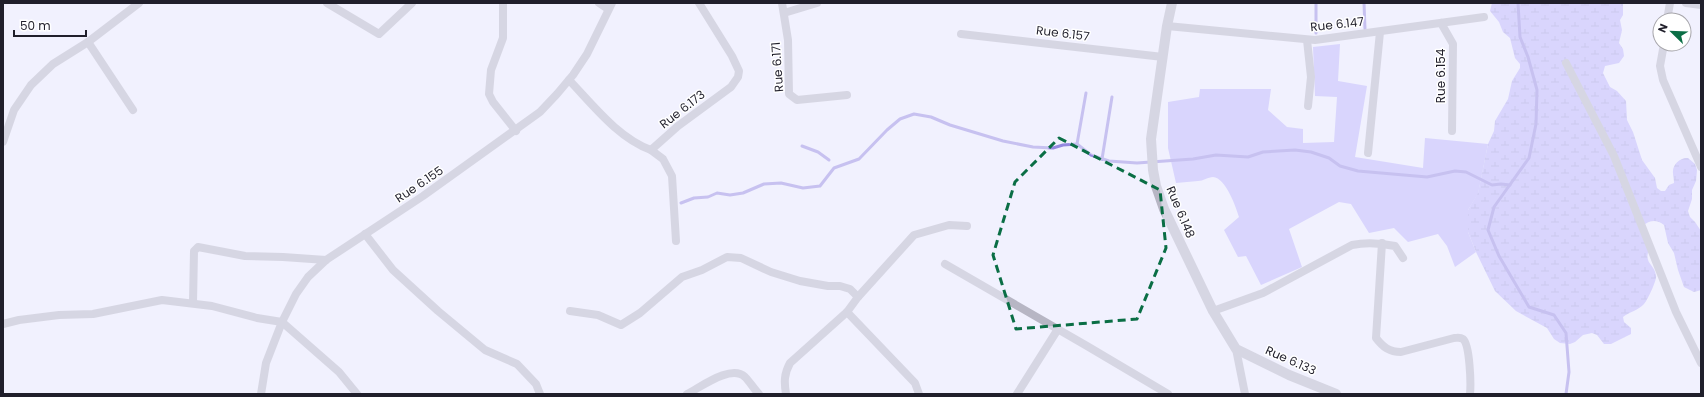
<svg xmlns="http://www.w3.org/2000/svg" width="1704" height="397" font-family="Poppins,sans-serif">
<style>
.green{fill:#bcb4fd}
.wetland{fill:url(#wetland-marsh)}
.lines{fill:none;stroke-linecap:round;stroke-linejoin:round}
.stream{stroke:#9488e0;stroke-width:3}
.minor{stroke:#b7b6c4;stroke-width:8}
.tertiary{stroke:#b7b6c4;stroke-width:10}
.marked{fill:none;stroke:#0a6e45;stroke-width:3;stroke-dasharray:8 5;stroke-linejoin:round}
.labels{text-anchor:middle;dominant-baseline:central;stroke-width:3;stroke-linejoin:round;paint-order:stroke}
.street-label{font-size:12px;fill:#201f2b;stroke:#fff}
</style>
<defs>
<pattern id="wetland-marsh" width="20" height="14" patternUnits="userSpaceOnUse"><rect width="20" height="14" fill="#bcb4fd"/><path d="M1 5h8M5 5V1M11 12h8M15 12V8" fill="none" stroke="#a19ad9"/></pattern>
</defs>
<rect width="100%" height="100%" fill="#f1f1fe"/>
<path class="green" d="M 1340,44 L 1338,81 L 1367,86 L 1355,157 L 1423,168 L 1425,138 L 1488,144 L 1478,194 L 1468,210 L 1468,232 L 1476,252 L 1455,267 L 1447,246 L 1438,234 L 1408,242 L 1394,228 L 1369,233 L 1351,204 L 1339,202 L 1289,229 L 1302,267 L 1261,285 L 1246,256 L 1238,257 L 1224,230 L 1239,217 C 1236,207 1226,178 1213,177 C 1208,177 1203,181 1198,181 C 1191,182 1183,182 1176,183 L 1168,148 L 1168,102 L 1199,97 L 1200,89 L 1271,89 L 1268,110 L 1287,127 L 1303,129 L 1303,143 L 1334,142 L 1337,97 L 1315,96 L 1313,47 Z"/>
<path class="wetland" d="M 1492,3 L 1623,3 L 1623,15 L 1620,20 L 1622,30 L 1619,43 L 1623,49 L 1624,56 L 1619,63 L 1605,66 L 1603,73 L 1610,87 L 1617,91 L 1626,101 L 1627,120 L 1633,132 L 1642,160 L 1655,178 L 1657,188 L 1661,191 L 1665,191 L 1669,185 L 1674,183 C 1674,179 1673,176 1673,173 C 1672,165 1680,157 1688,158 L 1695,164 L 1697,170 L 1696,181 L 1692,190 L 1692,199 L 1688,211 L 1690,217 L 1695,222 L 1701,231 L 1701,290 L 1694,292 L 1684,287 L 1678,270 L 1674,253 L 1668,243 L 1664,225 C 1657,219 1649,220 1643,226 L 1650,248 C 1642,263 1655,264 1656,276 C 1657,280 1647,301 1644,304 C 1639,310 1629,312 1623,317 L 1624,322 L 1631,328 L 1631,334 L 1611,344 L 1604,344 L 1597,335 L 1592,333 L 1583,335 L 1575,342 L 1570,344 L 1560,343 L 1554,339 L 1547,328 L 1516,311 L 1495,291 L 1476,252 L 1468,232 L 1468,210 L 1478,193 L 1488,144 L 1494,131 L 1495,121 L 1508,99 L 1512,81 L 1520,68 L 1520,64 L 1515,58 L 1510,38 L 1503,32 L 1499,22 L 1490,11 Z"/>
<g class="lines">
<g class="stream">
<polyline points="1364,3 1365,29"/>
<polyline points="1518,3 1520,37 1528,57 1537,90 1536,124 1529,158 1494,207 1488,230 1499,256 1529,307 1554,315 1566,333 1569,372 1566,394"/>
<polyline points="1316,33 1316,3"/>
<polyline points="1077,144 1086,93"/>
<polyline points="802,146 818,152 829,160"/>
<polyline points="1102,159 1112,97"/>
<polyline points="681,203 694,198 708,197 717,193 730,195 743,193 764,184 781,183 803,188 820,186 834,168 859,159 887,130 900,119 914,114 931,117 950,125 1003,141 1033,147 1053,148 1063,145 1077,144 1091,155 1109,161 1137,163 1193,159 1216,155 1248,157 1263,152 1295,150 1311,152 1329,158 1340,166 1358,171 1427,177 1455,171 1466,172 1492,185 1501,184 1510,185"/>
</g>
<g class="minor">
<polyline points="327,3 379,34 412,3"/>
<polyline points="503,3 503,38 491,70 489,94 493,102 516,131"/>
<polyline points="599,3 608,9"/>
<polyline points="782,3 788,40 789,94 797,100 847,95"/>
<polyline points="1686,3 1701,5"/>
<polyline points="784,13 817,3"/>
<polyline points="1667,20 1670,3"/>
<polyline points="1441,23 1453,44 1452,131"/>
<polyline points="1167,26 1315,40 1484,17"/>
<polyline points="961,34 1163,57"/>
<polyline points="1307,40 1311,77 1308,106"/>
<polyline points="88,42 133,110"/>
<polyline points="1664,44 1660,66 1663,80 1701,167"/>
<polyline points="1566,63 1614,156 1676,312 1701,363"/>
<path d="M 569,80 C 593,105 618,138 651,150"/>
<polyline points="3,142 14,110 31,85 53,64 88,42 139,3"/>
<polyline points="1368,153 1380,32"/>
<polyline points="365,234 393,270 438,311 485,350 517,364 536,384 540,394"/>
<polyline points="676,241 672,176 663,159 651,150 678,126 731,87 738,77 739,71 732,56 699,3"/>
<path d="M 1382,243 L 1376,338 C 1383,347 1389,352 1401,352 L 1454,338 C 1457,338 1460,337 1463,339 C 1470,345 1471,384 1470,394"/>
<polyline points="945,264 1087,346 1168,394"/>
<polyline points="193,303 194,251 198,247 245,256 283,257 326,260"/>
<polyline points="570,311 598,315 621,325 640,313 682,277 702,270 727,257 741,258 771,272 800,281 828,286 840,286 850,289 858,297"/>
<path d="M 1213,311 L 1263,293 L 1352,245 C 1367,242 1380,243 1395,246 L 1403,258"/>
<polyline points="847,312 915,383 919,394"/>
<polyline points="3,324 19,320 59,315 93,314 162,300 212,306 257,318 282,322 339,372 357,394"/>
<polyline points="1236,349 1245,394"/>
<polyline points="261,394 266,363 282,322 296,294 308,277 326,260 423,196 540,112 557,94 573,75 587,54 612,3"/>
<path d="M 687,394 C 701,387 731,364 745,377 C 750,382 754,389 759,394"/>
<path d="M 786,394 C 784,382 784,374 790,363 L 847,312 L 858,297 L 914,235 L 949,225 L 967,226"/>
<polyline points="1017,394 1058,329"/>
</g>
<polyline class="tertiary" points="1172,3 1167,26 1151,139 1153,170 1156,186 1164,209 1213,311 1236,349 1289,375 1336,394"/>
</g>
<path d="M0 0H1704V397H0ZM 1059,138 L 1160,190 L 1166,248 L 1137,319 L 1016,329 L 993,255 L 1015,182 Z" fill="#f1f1fe" fill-opacity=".55" fill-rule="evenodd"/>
<path class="marked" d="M 1059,138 L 1160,190 L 1166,248 L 1137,319 L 1016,329 L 993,255 L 1015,182 Z"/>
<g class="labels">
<g class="street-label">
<text transform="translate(1337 24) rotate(-6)">Rue 6.147</text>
<text transform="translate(1063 33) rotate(7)">Rue 6.157</text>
<text transform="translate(777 67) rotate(-94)">Rue 6.171</text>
<text transform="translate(1440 76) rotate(-90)">Rue 6.154</text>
<text transform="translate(682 109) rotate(-38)">Rue 6.173</text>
<text transform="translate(419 184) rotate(-34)">Rue 6.155</text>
<text transform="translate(1181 212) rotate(67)">Rue 6.148</text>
<text transform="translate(1291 360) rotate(24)">Rue 6.133</text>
</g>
</g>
<rect width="1704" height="397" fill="none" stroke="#201f2b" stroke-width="8"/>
<g transform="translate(1672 32) rotate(293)"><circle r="19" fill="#ffffff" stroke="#a6a5aa"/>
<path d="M0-3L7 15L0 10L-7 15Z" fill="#0a6e45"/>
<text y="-6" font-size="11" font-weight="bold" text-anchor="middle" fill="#201f2b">N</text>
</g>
<path d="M14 30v6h72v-6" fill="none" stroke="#201f2b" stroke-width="2"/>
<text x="20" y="30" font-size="12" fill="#201f2b" stroke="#ffffff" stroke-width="3" paint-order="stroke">50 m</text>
</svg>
